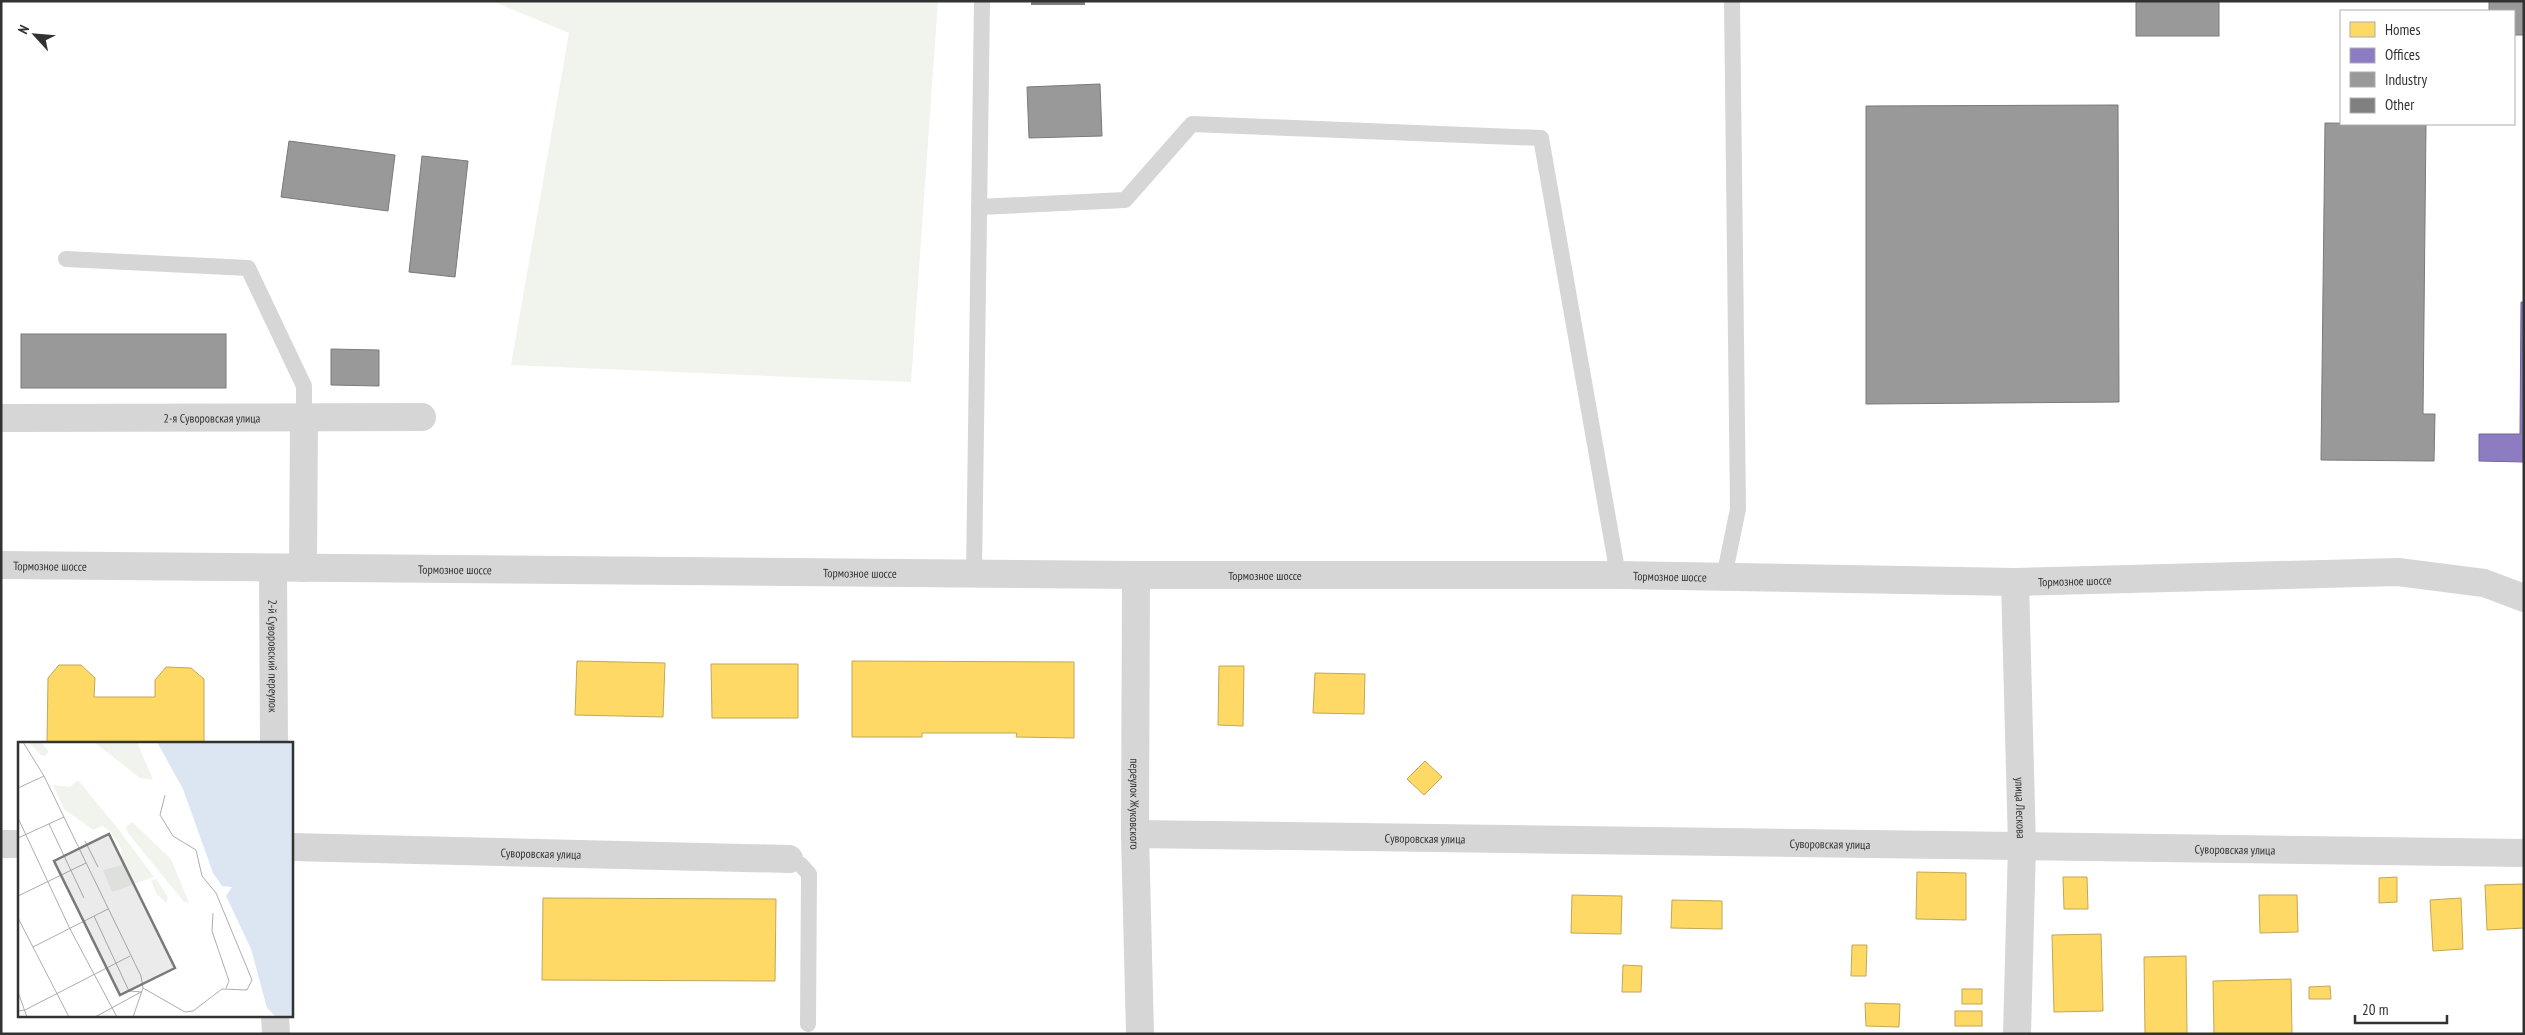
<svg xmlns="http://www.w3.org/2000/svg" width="2525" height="1035" font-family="'PT Sans Narrow',sans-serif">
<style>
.green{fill:#f0f4ed}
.homes{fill:#ffd966;stroke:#c2a756}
.offices{fill:#8e7cc3;stroke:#726698}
.industry{fill:#999;stroke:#7a7a7a}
.building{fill:#808080}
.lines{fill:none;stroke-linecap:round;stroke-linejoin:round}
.service{stroke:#d6d6d6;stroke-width:16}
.minor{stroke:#d6d6d6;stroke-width:28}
.tertiary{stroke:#d6d6d6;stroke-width:28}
.labels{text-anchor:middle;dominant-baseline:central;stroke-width:5;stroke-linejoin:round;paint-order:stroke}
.street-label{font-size:12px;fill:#323232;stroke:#fff}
.inset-road{fill:none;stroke:#adadad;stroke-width:1}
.view{fill:#7a7a7a;fill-opacity:0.15;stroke:#7a7a7a;stroke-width:2.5}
.inset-edge{fill:none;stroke:#323232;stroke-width:2.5}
</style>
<rect width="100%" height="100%" fill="#fff"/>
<polygon class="green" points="492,1 938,1 911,382 511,365 569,33"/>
<g class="homes">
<polygon points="577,661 665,663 663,717 575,715"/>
<polygon points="852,661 1074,662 1074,738 1016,737 1017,733 922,733 922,737 852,737"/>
<polygon points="711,664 798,664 798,718 712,718"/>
<polygon points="59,665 81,665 95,678 94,697 155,697 155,680 166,667 191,668 204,679 204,744 47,743 48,678"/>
<polygon points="1219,666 1244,666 1243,726 1218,725"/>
<polygon points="1315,673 1365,674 1364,714 1313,713"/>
<polygon points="1425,761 1442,777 1424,795 1407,779"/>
<polygon points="1917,872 1966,873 1966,920 1916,919"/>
<polygon points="2063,877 2087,877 2088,909 2064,909"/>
<polygon points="2397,877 2397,902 2379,903 2379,878"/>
<polygon points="2524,884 2524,928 2487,930 2485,885"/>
<polygon points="1572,895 1622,896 1621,934 1571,933"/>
<polygon points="2259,895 2297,895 2298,932 2260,933"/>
<polygon points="543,898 776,899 775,981 542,980"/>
<polygon points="2461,898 2463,949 2433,951 2430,900"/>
<polygon points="1672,900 1722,901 1722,929 1671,928"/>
<polygon points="2101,934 2103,1011 2054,1012 2052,935"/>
<polygon points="1852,945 1867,945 1866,976 1851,976"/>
<polygon points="2186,956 2187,1034 2145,1034 2144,957"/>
<polygon points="1623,965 1642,966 1641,992 1622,992"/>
<polygon points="2291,979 2292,1034 2214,1034 2213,981"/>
<polygon points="2330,986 2331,999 2309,999 2309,987"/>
<rect x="1962" y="989" width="20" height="15"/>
<polygon points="1865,1003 1900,1004 1899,1027 1866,1026"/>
<rect x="1955" y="1011" width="27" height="15"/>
</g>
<polygon class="offices" points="2521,302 2524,302 2524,462 2479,461 2479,434 2520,434"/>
<g class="industry">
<rect x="2136" y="1" width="83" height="35"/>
<polygon points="2489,1 2524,1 2524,35 2514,35 2514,11 2489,11"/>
<polygon points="1100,84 1102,136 1029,138 1027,87"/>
<polygon points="2118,105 2119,402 1866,404 1866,106"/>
<polygon points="2325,123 2426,124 2423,414 2435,414 2434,461 2321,460"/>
<polygon points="289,141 395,155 388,211 281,197"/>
<polygon points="422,156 468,161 455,277 409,272"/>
<rect x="21" y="334" width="205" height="54"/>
<polygon points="331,349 379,350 379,386 331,385"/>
</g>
<rect class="building" x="1031" y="1" width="54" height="4"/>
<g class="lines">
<g class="service">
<polyline points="979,207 1125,200 1192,124 1541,138 1618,575"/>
<polyline points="66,259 248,268 304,386 304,416"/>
<polyline points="974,573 982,1"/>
<polyline points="1724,577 1738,509 1732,1"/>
<polyline points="789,859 801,865 809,874 808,1024"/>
</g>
<g class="minor">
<path id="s1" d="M 1,418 L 422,417"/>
<path id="s2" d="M 273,568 L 274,744"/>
<polyline points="303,568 304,416"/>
<path id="s3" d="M 1136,575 L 1135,834 L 1140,1034"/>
<path id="s4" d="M 2015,582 L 2022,846 L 2017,1034"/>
<path id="s5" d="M 1135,834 L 2524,853"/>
<polyline points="1,844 19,844"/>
<path id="s6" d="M 291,847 L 789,859"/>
<polyline points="275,1016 276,1034"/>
</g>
<path class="tertiary" id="s7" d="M 1,565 L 1136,575 L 1618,575 L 2015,582 L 2398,572 L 2484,583 L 2524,598"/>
</g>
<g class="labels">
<g class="street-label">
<text stroke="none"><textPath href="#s1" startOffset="211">2-я Суворовская улица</textPath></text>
<text stroke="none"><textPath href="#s7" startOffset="49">Тормозное шоссе</textPath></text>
<text stroke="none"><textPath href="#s7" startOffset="454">Тормозное шоссе</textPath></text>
<text stroke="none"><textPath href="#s7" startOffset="859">Тормозное шоссе</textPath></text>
<text stroke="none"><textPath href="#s7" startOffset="1264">Тормозное шоссе</textPath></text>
<text stroke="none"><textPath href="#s7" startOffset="1669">Тормозное шоссе</textPath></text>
<text stroke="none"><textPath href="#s7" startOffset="2074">Тормозное шоссе</textPath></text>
<text stroke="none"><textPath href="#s2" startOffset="88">2-й Суворовский переулок</textPath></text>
<text stroke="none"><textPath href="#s3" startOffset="229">переулок Жуковского</textPath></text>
<text stroke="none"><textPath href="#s4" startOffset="226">улица Лескова</textPath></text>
<text stroke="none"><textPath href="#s5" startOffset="290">Суворовская улица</textPath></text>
<text stroke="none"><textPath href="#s5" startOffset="695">Суворовская улица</textPath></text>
<text stroke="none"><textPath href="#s5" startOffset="1100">Суворовская улица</textPath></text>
<text stroke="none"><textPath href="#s6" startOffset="250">Суворовская улица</textPath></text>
</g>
</g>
<g transform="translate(18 742)">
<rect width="275" height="275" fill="#fff"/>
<path d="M 10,0 L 23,0 L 31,10 L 27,14 L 23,13 ZM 76,0 L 119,0 L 135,38 L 122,36 ZM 60,38 L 101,88 L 136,135 L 94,150 L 85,128 L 104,123 L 103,106 L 92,89 L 84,84 L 75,88 L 46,67 L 35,43 L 52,45 ZM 114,80 L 153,117 L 171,161 L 166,160 L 110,91 L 108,85 ZM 138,137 L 150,155 L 148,161 L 138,151 L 133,138 Z" fill="#f0f4ed"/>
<path d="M 139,0 L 275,0 L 275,275 L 258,275 L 249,266 L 233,207 L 208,154 L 214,145 L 204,144 L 195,131 L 165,47 Z" fill="#dce6f3"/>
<path class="inset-road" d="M 5,0 L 26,34 L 123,234 L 125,246 L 115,275M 0,46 L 26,34M 0,76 L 52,187 L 99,275M 31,82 L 66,156M 0,96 L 46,75M 67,99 L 80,125M 0,154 L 68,121M 195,171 L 194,189 L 211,239 L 208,246M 76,174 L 111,249 L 124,250M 0,176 L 51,275M 15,205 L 90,167M 125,246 L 167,270 L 175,269 L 204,247 L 229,248 L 234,238 L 198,151 L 184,134 L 178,108 L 155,94 L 142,73 L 147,53M 0,250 L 9,275M 0,269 L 7,268 L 112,214M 77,275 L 123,250"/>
<path class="view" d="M 91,92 L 157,226 L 102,253 L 36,119 Z"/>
<rect width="275" height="275" class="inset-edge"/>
</g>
<rect width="2525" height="1035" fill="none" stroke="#323232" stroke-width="5"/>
<rect x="2340" y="10" width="175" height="115" fill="#ffffff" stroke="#adadad"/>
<rect x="2350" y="22" width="25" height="15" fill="#ffd966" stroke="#adadad"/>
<text x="2385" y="35" font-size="15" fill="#323232">Homes</text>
<rect x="2350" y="48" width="25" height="15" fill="#8e7cc3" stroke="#adadad"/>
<text x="2385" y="60" font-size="15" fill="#323232">Offices</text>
<rect x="2350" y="72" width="25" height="15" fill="#999999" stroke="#adadad"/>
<text x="2385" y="85" font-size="15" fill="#323232">Industry</text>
<rect x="2350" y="98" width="25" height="15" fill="#808080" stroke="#adadad"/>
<text x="2385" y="110" font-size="15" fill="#323232">Other</text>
<g transform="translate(35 35) rotate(296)" stroke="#ffffff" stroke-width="4" paint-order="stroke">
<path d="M0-4L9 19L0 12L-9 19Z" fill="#323232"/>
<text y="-8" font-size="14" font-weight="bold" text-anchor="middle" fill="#323232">N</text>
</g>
<path d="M2355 1015v8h92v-8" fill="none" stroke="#323232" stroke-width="2.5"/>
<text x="2362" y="1015" font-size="15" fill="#323232" stroke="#ffffff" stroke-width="4" paint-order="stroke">20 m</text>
</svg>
